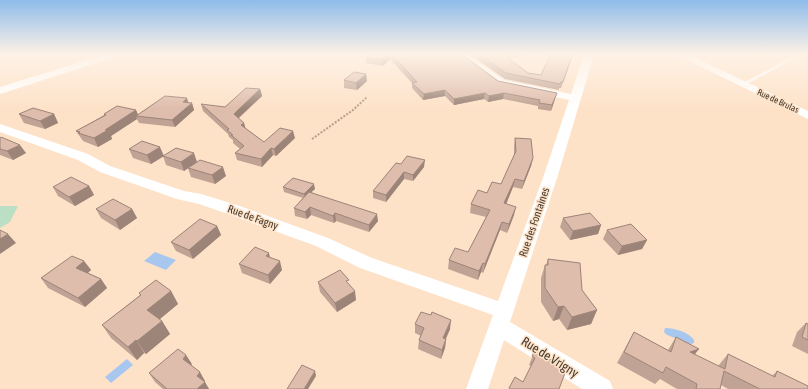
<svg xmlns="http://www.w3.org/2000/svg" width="808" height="389" font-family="'Asap Condensed',sans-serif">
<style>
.green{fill:#bbdfc4}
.water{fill:#a8c7ef}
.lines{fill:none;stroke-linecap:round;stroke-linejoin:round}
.path{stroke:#b49f8b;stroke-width:2;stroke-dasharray:2 1.5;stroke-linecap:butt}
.service{fill:#fff;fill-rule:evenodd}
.minor{fill:#fff;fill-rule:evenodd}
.wall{fill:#c0a394}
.shaded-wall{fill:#9c8478}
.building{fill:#dfbdac;stroke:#9c8478}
.labels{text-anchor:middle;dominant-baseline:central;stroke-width:3;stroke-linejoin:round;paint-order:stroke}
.far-street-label{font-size:9px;fill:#453b30;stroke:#fde2c8}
.street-label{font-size:11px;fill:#453b30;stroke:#fde2c8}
.near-street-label{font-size:13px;fill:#453b30;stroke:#fde2c8}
</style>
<rect width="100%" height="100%" fill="#fde2c8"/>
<polygon class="green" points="0,206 18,206 10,222 0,228"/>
<g class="water">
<polygon points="155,252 176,260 166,270 144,261"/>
<path d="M 665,328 C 674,328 689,332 694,340 L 694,343 L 691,344 L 667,335 L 664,332 Z"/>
<polygon points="127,359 133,365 111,383 105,377"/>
</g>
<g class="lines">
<polyline class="path" points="312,139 353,110 367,97"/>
<polygon class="service" points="796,55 801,55 745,85 741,84"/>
<g class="minor">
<polygon points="103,55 117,55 115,57 0,94 0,87"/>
<polygon points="458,55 469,55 504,80 571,94 584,55 594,55 558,175 510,322 610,381 613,389 582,389 504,340 488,389 466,389 493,315 360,268 316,246 228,214 199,204 177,199 100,172 78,160 0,132 0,124 88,154 110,166 184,191 201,194 240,206 328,238 372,258 498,301 544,175 569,100 497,85"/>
<polygon points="677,55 689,55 808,111 808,119"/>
</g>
</g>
<g class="wall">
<polygon points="369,55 463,55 498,81 555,99 551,111 538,109 538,106 503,99 488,102 484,99 454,105 445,96 423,100 412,88 412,83 390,59 383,66 366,63 366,57"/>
<polygon points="471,55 526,55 508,58 528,73 541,75 573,55 561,88 559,88 559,90 505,79"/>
<polygon points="366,74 367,81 357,90 344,88 344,80"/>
<polygon points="260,89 262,96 238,119 244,123 245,128 264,142 295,138 276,156 273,155 262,167 237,160 235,153 240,149 233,143 233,140 229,137 228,134 203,111 201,104 225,107"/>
<polygon points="189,103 192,103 194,110 175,127 139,123 137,119 111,136 112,139 98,147 83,141 76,131 104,115 104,114 136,110 138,115"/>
<polygon points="19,114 54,114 58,123 45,129 24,123"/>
<polygon points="0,138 26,153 13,160 0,155"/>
<polygon points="515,138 533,158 531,166 522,189 513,187 506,204 514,215 507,233 500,230 483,273 481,272 478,280 448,269 449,260 468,252 486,217 470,213 471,204 487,193 501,184 514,155 514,146"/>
<polygon points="129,149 164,156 151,164 133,158"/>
<polygon points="163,156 197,162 226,176 215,184 191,177 188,168 184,171 166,165"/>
<polygon points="401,164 424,167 413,181 404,179 386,202 373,198 373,191"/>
<polygon points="89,186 94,195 75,206 58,196 53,187"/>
<polygon points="283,187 315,189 311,192 378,221 369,232 336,221 334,223 311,215 307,219 295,216 294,208 303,198 284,192"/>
<polygon points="96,209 132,209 137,218 120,230 101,218"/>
<polygon points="563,218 601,225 598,234 570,240 560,227"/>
<polygon points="217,226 221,235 193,259 176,251 171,242"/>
<polygon points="607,230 647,240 642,249 618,255 603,239"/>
<polygon points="270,257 282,270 270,284 242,273 239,264"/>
<polygon points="548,259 582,290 597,310 591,324 567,330 559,319 553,321 541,302 541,278 545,265 546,265"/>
<polygon points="84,261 91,270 88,273 101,279 107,288 85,307 48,288 41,278"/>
<polygon points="318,282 349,285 356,300 337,312 320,292"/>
<polygon points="171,291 178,304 160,319 162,321 170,334 146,354 144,353 137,360 111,338 102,325 140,295 139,293"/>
<polygon points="806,323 808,324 808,354 792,346 797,332"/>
<polygon points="415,324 450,329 446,339 445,348 441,359 418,349 419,340 421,336 415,333"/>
<polygon points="634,332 668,350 676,337 699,349 694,355 718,366 728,354 772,376 777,371 808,389 728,389 721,385 720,389 677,389 660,379 655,384 617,363"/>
<polygon points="535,350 559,389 509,389 515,377 523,382 531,366 529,365"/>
<polygon points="192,364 191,365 205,381 204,382 209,389 163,389 155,382 149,373"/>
</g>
<g class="shaded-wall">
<polygon points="388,55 390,55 390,59 383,66 383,60"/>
<polygon points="502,55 526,55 502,59"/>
<polygon points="572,55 573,55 561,88"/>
<polygon points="366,74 367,81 357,90 356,83"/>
<polygon points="260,89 262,96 235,121 234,114"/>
<polygon points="445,90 445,96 423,100 424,94"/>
<polygon points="485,93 484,99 454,105 454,99"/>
<polygon points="504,93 503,99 488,102 489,96"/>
<polygon points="557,93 551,111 552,105"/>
<polygon points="187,98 189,105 183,102"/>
<polygon points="192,103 194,110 175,127 172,120"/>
<polygon points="136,110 139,117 136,116 137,119 111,136 112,139 98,147 94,138 105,130"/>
<polygon points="54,114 58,123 45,129 40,121"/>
<polygon points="244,123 246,130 241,125"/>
<polygon points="293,131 295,138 276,156 274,149"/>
<polygon points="20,145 26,153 13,160 7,151"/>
<polygon points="160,147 164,156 151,164 147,155"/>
<polygon points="271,148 273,155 262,167 261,159"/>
<polygon points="194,153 197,162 184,171 181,162"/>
<polygon points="533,158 531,166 522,189 524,181"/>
<polygon points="425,160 424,167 413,181 413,175"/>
<polygon points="223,167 226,176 215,184 212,175"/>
<polygon points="404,172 404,179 386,202 386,195"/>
<polygon points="515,179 513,187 503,212 504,203"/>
<polygon points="314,184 315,189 305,198 304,194"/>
<polygon points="89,186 94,195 75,206 69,197"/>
<polygon points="310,207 311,215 307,219 305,212"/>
<polygon points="516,207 514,215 507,233 509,224"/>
<polygon points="132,209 137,218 120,230 115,220"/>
<polygon points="335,213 336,221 334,223 333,216"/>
<polygon points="377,214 378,221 369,232 369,225"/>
<polygon points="502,222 500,230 483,273 485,264"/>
<polygon points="601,225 598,234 570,240 573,231"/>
<polygon points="217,226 221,235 193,259 189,250"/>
<polygon points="8,234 16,243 0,254 0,239"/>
<polygon points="647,240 642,249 618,255 622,246"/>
<polygon points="269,253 271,262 266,256"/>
<polygon points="84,261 91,270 83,277 76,268"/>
<polygon points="280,261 282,270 270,284 268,275"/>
<polygon points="483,263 481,272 478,280 479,271"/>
<polygon points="101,279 107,288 85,307 78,298"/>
<polygon points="171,291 178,304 155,323 147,310"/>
<polygon points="355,291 356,300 337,312 335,303"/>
<polygon points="564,306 559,319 553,321 558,307"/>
<polygon points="597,310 591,324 567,330 572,317"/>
<polygon points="451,320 450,329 442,347 443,338"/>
<polygon points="162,321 170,334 146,354 137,341"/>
<polygon points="446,339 445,348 441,359 442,350"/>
<polygon points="136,340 144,353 137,360 128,347"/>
<polygon points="699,349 690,360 690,352"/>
<polygon points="186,355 192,364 188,367 183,359"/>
<polygon points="315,371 316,376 308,389 304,389"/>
<polygon points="200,372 205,381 202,384 197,376"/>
<polygon points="205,382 209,389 197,389"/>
</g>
<g class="building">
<polygon points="369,55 388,55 383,60 366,57"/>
<polygon points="392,55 463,55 498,81 557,93 552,105 539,103 540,100 504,93 489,96 485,93 454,99 445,90 424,94 412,83 417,82"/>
<polygon points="480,55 504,55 528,73 541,75 550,55 572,55 563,82 561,82 560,84 506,73"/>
<polygon points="354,72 366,74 356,83 344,80"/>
<polygon points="246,88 260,89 234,114 244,123 241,125 264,142 280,128 293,131 274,149 271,148 261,159 235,153 244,146 231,135 233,135 227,130 229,129 201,104 225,107"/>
<polygon points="165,96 187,98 183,102 192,103 172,120 136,116"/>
<polygon points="117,106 136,110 105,130 108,130 94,138 78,133 80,132 76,131 106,115 104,114"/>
<polygon points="33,108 54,114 40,121 19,114"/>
<polygon points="1,137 20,145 7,151 0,149 0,138"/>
<polygon points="515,138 531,139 533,158 524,181 515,179 504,203 516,207 509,224 502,222 485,264 483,263 479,271 449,260 455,248 468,252 490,210 471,204 478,190 487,193 492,182 501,184 516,151"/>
<polygon points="142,141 160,147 147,155 129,149"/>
<polygon points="176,148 194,153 181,162 163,156"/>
<polygon points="407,156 425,160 413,175 404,172 386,195 373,191 396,163 401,164"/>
<polygon points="200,160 223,167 212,175 188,168"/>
<polygon points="71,177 89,186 69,197 53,187"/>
<polygon points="293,178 314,184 304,194 283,187"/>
<polygon points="309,192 377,214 369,225 335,213 333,216 310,207 305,212 294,208"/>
<polygon points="113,199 132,209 115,220 96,209"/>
<polygon points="590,213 601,225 573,231 563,218"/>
<polygon points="200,219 217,226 189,250 171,242"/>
<polygon points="631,224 647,240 622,246 607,230"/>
<polygon points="0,230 8,234 0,239"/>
<polygon points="255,247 269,253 266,256 280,261 268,275 239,264"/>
<polygon points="72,256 84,261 76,268 101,279 78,298 41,278"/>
<polygon points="548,259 580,263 582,290 597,310 572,317 564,306 558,307 545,288 545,265 548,265"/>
<polygon points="340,270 349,280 346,281 355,291 335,303 318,282"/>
<polygon points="156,280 171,291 147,310 162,321 137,341 136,340 128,347 102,325 141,295 139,293"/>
<polygon points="421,312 431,315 432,312 451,320 443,338 446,339 442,350 419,340 424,328 415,324"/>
<polygon points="806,323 808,324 808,340 802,337"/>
<polygon points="634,332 671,352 676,337 699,349 690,352 725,369 728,354 775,377 777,371 808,386 808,389 760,389 724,371 720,389 696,389 697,384 666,367 663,373 624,352"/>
<polygon points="178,349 186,355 183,359 200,372 197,376 205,382 197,389 167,389 149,373"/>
<polygon points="535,350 564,368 563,371 565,373 559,389 510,389 509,388 515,377 523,382 535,358 532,356"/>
<polygon points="302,365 315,371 304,389 287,389"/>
</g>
<linearGradient id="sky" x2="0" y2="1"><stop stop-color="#8ebceb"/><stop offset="0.5" stop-color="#fef2e6"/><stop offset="1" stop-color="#fef2e6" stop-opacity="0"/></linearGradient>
<rect width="808" height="109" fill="url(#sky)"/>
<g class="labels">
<g class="far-street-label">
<text transform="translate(778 101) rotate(25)">Rue de Brulas</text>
</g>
<g class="street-label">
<text transform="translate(253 217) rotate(20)">Rue de Fagny</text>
<text transform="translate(534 222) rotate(-71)">Rue des Fontaines</text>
</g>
<g class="near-street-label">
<text transform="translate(550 357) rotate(32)">Rue de Vrigny</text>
</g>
</g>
</svg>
